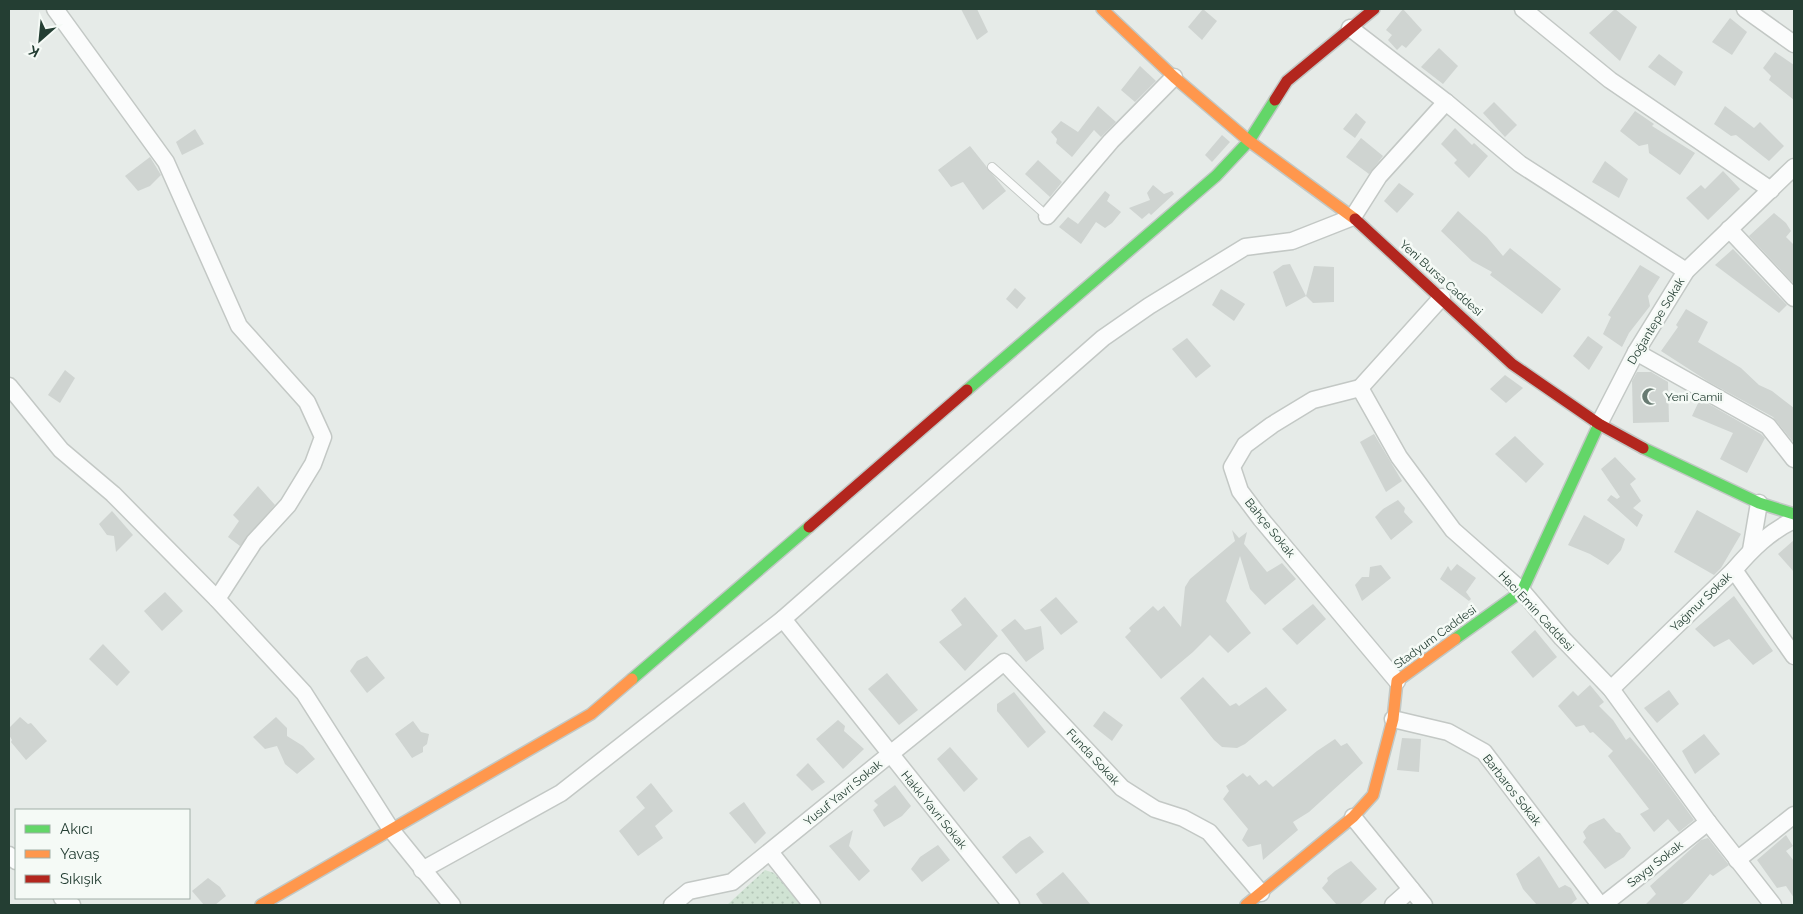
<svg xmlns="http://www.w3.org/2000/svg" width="1803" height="914" font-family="Raleway,sans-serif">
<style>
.green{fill:url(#green-dots)}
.building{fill:#cfd4d1}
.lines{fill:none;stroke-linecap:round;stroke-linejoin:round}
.lane-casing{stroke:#c3c8c5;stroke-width:10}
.street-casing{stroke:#c3c8c5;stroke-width:19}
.fast-casing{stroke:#c2c8c5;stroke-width:14}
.slow-casing{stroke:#c2c8c5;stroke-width:14}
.jam-casing{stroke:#c2c8c5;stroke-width:14}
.lane{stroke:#fbfcfc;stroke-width:8}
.street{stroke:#fbfcfc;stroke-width:16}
.fast{stroke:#63d668;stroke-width:11}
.slow{stroke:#ff974d;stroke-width:11}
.jam{stroke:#b3261e;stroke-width:11}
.labels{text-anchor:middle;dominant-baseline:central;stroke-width:5;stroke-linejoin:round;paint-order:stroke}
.street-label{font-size:12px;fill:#243e33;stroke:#f5faf6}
.poi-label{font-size:12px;fill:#243e33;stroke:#f5faf6;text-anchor:start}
</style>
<defs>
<pattern id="green-dots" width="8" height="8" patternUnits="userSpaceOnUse" patternTransform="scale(1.25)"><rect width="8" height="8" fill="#d0e3d3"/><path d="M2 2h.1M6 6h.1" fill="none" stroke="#b2c4b6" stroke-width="1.8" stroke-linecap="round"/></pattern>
</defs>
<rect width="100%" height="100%" fill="#e6ebe8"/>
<polygon class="green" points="765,870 774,873 802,905 727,905"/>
<g class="building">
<polygon points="961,9 977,9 988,32 977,40"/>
<polygon points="1203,9 1217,21 1202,40 1188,27"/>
<polygon points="1403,9 1422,30 1406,48 1402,45 1397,50 1388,40 1392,35 1386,30"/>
<polygon points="1615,9 1637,27 1620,61 1589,33"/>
<polygon points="1730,18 1747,32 1732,55 1712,42"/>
<polygon points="1439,48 1458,66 1443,84 1421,67"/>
<polygon points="1775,52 1794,65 1794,100 1769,80 1771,76 1763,68"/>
<polygon points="1659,54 1683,72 1675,86 1648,67"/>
<polygon points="1140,66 1156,81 1135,102 1121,90"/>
<polygon points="1494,102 1517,125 1505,137 1483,113"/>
<polygon points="1098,106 1116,122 1101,137 1094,130 1072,157 1056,143 1057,139 1051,132 1061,121 1078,132"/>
<polygon points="1725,106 1754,128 1760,122 1784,146 1769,161 1736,135 1731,136 1714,124"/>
<polygon points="1635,111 1654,124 1652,126 1695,153 1680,175 1649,153 1648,144 1639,146 1620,131"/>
<polygon points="1356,113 1366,122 1355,138 1343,129"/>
<polygon points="1455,128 1472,145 1474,143 1488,156 1469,178 1454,163 1457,160 1441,144"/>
<polygon points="195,129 204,144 182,155 176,142"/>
<polygon points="1222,135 1230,142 1212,162 1205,155"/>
<polygon points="1361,138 1383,156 1369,174 1346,157"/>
<polygon points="970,146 1006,191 983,210 963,182 951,187 938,170"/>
<polygon points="150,157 161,175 150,186 138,191 125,176"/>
<polygon points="1038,160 1062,182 1050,197 1025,174"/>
<polygon points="1605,161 1628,179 1619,198 1592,182"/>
<polygon points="1723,171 1740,189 1708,220 1686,198 1701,185 1705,189"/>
<polygon points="1399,183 1414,194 1397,213 1384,201"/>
<polygon points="1153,185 1164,194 1172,191 1174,194 1151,215 1149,213 1142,219 1129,208 1150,200 1147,193"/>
<polygon points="1105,191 1110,195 1107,201 1121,212 1112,223 1105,228 1096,222 1081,244 1059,227 1068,217 1078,224"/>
<polygon points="1458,211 1487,237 1503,256 1510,248 1561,289 1542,314 1490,275 1492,272 1472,261 1441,231"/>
<polygon points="1774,213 1786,223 1791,231 1786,237 1794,245 1793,283 1749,236"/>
<polygon points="1733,249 1787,305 1779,313 1715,265"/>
<polygon points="1290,264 1306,296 1286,307 1273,272 1283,265"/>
<polygon points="1640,265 1660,277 1648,296 1650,306 1629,333 1622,347 1603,334 1611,317 1608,315"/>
<polygon points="1314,266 1334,267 1334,302 1313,303 1306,296"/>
<polygon points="1015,288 1026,298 1017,309 1006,299"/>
<polygon points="1221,289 1245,304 1234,321 1212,305"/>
<polygon points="1686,309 1708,322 1698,342 1741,368 1759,385 1772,391 1794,408 1794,443 1773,417 1709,382 1661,351 1678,327 1676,325"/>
<polygon points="1588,336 1603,347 1589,370 1573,356"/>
<polygon points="1187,338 1211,366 1196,378 1172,349"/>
<polygon points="65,370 75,378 60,403 48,395"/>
<polygon points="1637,372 1651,372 1668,382 1669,422 1633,423 1632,381"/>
<polygon points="1505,375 1523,388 1506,403 1490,389"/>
<polygon points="1700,399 1761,434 1765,438 1747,473 1720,459 1733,433 1692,416"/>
<polygon points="1374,434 1402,481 1386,492 1360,442"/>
<polygon points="1515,436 1544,464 1526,483 1495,454"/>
<polygon points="1615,457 1636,479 1630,484 1641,501 1633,508 1643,515 1637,527 1607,500 1611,495 1617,499 1620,497 1601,469"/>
<polygon points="258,486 275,505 240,546 228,537 239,521 233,515"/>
<polygon points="1398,500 1405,508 1404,512 1413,522 1391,540 1375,517 1383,509"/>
<polygon points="1697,510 1741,534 1721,568 1714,575 1674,552"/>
<polygon points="112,511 133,535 116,552 114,536 107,535 99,524"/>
<polygon points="1584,515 1625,539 1621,550 1608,565 1590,554 1568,545"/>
<polygon points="1232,530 1239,538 1247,532 1244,544 1267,572 1282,563 1296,579 1265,605 1250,589 1240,556 1226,601 1251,633 1228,653 1210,635 1193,652 1161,679 1125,637 1131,631 1129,628 1153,606 1158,611 1164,606 1181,627 1185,587 1190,579 1235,541"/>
<polygon points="1794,540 1794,572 1778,554"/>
<polygon points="1457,564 1476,578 1466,592 1471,599 1469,601 1440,579 1448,566 1451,571"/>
<polygon points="1381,565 1391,578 1362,601 1355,585 1362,577 1369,577 1370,567"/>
<polygon points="165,592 183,611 162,631 144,611"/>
<polygon points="1734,596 1773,651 1753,665 1729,639 1714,647 1695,629"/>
<polygon points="965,597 998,636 965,671 939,642 962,625 951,610"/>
<polygon points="1056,597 1078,622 1061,635 1040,610"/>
<polygon points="1313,604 1326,619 1297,645 1282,629"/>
<polygon points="1015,619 1025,630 1041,626 1044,649 1026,662 1001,630"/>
<polygon points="1535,630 1557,657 1533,678 1511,652"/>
<polygon points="103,644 130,672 117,686 89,659"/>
<polygon points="367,656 385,678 367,693 350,671 357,661"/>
<polygon points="887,673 918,710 899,725 868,689"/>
<polygon points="1203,677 1230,706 1236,703 1239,706 1266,687 1287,710 1245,744 1237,748 1222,747 1214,740 1180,698"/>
<polygon points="1590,685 1604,702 1599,706 1613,720 1626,740 1630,737 1654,765 1694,820 1679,832 1668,819 1654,832 1640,814 1649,809 1608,756 1613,751 1593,732 1590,733 1584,725 1576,727 1558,706 1573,691 1578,696"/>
<polygon points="1669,690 1679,704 1657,723 1644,708"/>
<polygon points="1014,692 1046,732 1028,748 997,711 997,704"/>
<polygon points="1104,711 1123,725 1112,741 1093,726"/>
<polygon points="20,717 28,724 31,723 47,741 26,760 11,742 12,740 9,735 9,728"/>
<polygon points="276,717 287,728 287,736 303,746 315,759 297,774 285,764 277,746 265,749 253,737"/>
<polygon points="838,720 845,726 844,731 864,749 843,769 816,739"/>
<polygon points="413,721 421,732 429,734 427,744 423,747 423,752 412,758 395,734"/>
<polygon points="1704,734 1720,754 1695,774 1682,751"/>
<polygon points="1402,738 1421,739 1419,772 1397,770"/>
<polygon points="1335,739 1341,746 1347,743 1363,763 1309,812 1293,822 1298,830 1263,860 1261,844 1248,847 1242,840 1248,829 1223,799 1229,791 1226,786 1243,773 1247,777 1250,775 1259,785 1266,780 1273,787 1317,751"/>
<polygon points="950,747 978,779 964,792 937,759"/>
<polygon points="808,763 825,782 812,791 796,775"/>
<polygon points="651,783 673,811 655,826 663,838 638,856 619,831 645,808 636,797"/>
<polygon points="895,785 911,806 902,816 884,827 873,810 878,805 874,801"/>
<polygon points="744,802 766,833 755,844 729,813"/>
<polygon points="1604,818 1616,832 1620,833 1631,848 1624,857 1605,869 1583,842 1586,838 1583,832 1589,825"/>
<polygon points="853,830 849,846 870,871 859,881 829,846"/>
<polygon points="1786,835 1793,846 1786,851 1794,861 1794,898 1786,886 1777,888 1757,860"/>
<polygon points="1030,836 1044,852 1016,874 1002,857 1021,841"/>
<polygon points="1708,838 1729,865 1713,876 1710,874 1689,899 1681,905 1645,905 1656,894 1650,886 1701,840"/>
<polygon points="938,845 950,860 922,882 911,869 920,857"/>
<polygon points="1539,856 1559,888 1565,885 1571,888 1577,899 1570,905 1537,905 1523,889 1516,874"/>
<polygon points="1351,861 1377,889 1359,905 1337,905 1322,888 1328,881 1327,878 1335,871"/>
<polygon points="1063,872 1091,905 1044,905 1041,902 1036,894"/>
<polygon points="208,878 220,887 226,896 215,905 204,905 192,891"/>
</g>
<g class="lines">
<defs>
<polyline id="lane" points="992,167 1047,216"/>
<g id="street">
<polyline points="55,9 166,162 239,326 307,402 323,437 313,464 288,505 254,542 217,599"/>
<polyline points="1523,9 1610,80 1771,190"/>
<polyline points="1745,9 1794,44"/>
<polyline points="1350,28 1446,102 1520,164 1686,271"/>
<polyline points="1047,216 1111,141 1174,77"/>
<polyline points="1729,229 1794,298"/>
<polyline points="1442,297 1360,388 1399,457 1453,530 1522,591 1562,638 1611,689 1708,822 1773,905"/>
<polyline points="1636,352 1768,426 1794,459"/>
<polyline points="9,386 61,450 113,494 217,599 304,693 392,831 452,905"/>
<polyline points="1360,388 1313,400 1272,425 1245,445 1232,467 1240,491 1261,519 1397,681"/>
<polyline points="1599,424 1636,352 1686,271 1794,167"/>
<polyline points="1751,550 1759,503"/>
<polyline points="1734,570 1794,656"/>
<polyline points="783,619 1011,905"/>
<path d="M 1611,689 L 1734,570 C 1752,549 1769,532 1794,520"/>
<polyline points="1393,719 1448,732 1484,752 1600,905"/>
<polyline points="1353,817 1424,905"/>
<polyline points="770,852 812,905"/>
<polyline points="9,855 16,861"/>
<polyline points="1737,860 1794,815"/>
<polyline points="422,870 561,793 783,619 1103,338 1149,306 1245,247 1292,241 1353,217 1379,176 1446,102"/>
<polyline points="62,898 72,905"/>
<polyline points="672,905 689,891 732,882 1004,662 1122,788 1155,809 1183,818 1209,832 1261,893"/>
<polyline points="1393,905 1411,889"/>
<polyline points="1603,905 1708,822"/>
</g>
<g id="fast">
<polyline points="967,390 1216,176 1249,141 1275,100"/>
<polyline points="1643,448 1759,503 1794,514"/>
<polyline points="1455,639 1522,591 1599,424"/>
<polyline points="632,679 809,527"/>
</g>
<g id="slow">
<polyline points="1102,9 1174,77 1249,141 1355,219"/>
<polyline points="261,905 591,714 632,679"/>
<polyline points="1246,905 1353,817 1373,795 1393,719 1397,681 1455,639"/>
</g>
<g id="jam">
<polyline points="1275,100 1287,81 1374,9"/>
<polyline points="1355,219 1512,364 1599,424 1643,448"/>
<polyline points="809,527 967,390"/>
</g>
</defs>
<use href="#lane" class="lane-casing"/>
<use href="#street" class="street-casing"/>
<use href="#fast" class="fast-casing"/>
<use href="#slow" class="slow-casing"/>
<use href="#jam" class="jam-casing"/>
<use href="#lane" class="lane"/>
<use href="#street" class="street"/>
<use href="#fast" class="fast"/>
<use href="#slow" class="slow"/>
<use href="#jam" class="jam"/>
</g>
<defs>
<symbol id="mosque-bare" viewBox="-9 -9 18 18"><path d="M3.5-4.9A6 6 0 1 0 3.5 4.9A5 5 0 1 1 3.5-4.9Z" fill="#687b72" stroke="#f5faf6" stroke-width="2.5" paint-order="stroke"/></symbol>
</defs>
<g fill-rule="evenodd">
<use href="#mosque-bare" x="1638" y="384" width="25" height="25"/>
</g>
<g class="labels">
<g class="street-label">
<text transform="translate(1441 278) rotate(42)">Yeni Bursa Caddesi</text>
<text transform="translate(1656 321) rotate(-59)">Doğantepe Sokak</text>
<text transform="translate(1270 528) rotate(51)">Bahçe Sokak</text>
<text transform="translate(1701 602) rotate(-44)">Yağmur Sokak</text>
<text transform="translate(1536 611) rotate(47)">Hacı Emin Caddesi</text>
<text transform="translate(1435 637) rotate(-36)">Stadyum Caddesi</text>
<text transform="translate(1093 757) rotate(47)">Funda Sokak</text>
<text transform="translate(1512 790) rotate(52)">Barbaros Sokak</text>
<text transform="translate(843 793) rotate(-39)">Yusuf Yavri Sokak</text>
<text transform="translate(934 810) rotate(51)">Hakkı Yavri Sokak</text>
<text transform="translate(1655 864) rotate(-38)">Saygı Sokak</text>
</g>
<g class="poi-label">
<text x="1665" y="397">Yeni Camii</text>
</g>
</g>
<rect width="1803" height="914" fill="none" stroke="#243e33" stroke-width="20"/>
<rect x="15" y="809" width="175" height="90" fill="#f5faf6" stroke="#a1afa8"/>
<rect x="25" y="825" width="25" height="8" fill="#63d668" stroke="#a1afa8"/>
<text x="60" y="834" font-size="15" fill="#243e33">Akıcı</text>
<rect x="25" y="850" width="25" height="8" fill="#ff974d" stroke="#a1afa8"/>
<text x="60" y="859" font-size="15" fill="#243e33">Yavaş</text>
<rect x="25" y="875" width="25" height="8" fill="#b3261e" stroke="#a1afa8"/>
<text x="60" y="884" font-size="15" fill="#243e33">Sıkışık</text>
<g transform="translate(40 40) rotate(207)" stroke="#f5faf6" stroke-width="4" paint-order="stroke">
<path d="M0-4L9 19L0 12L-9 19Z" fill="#243e33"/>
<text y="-8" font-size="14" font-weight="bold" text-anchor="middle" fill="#243e33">K</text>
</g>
</svg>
